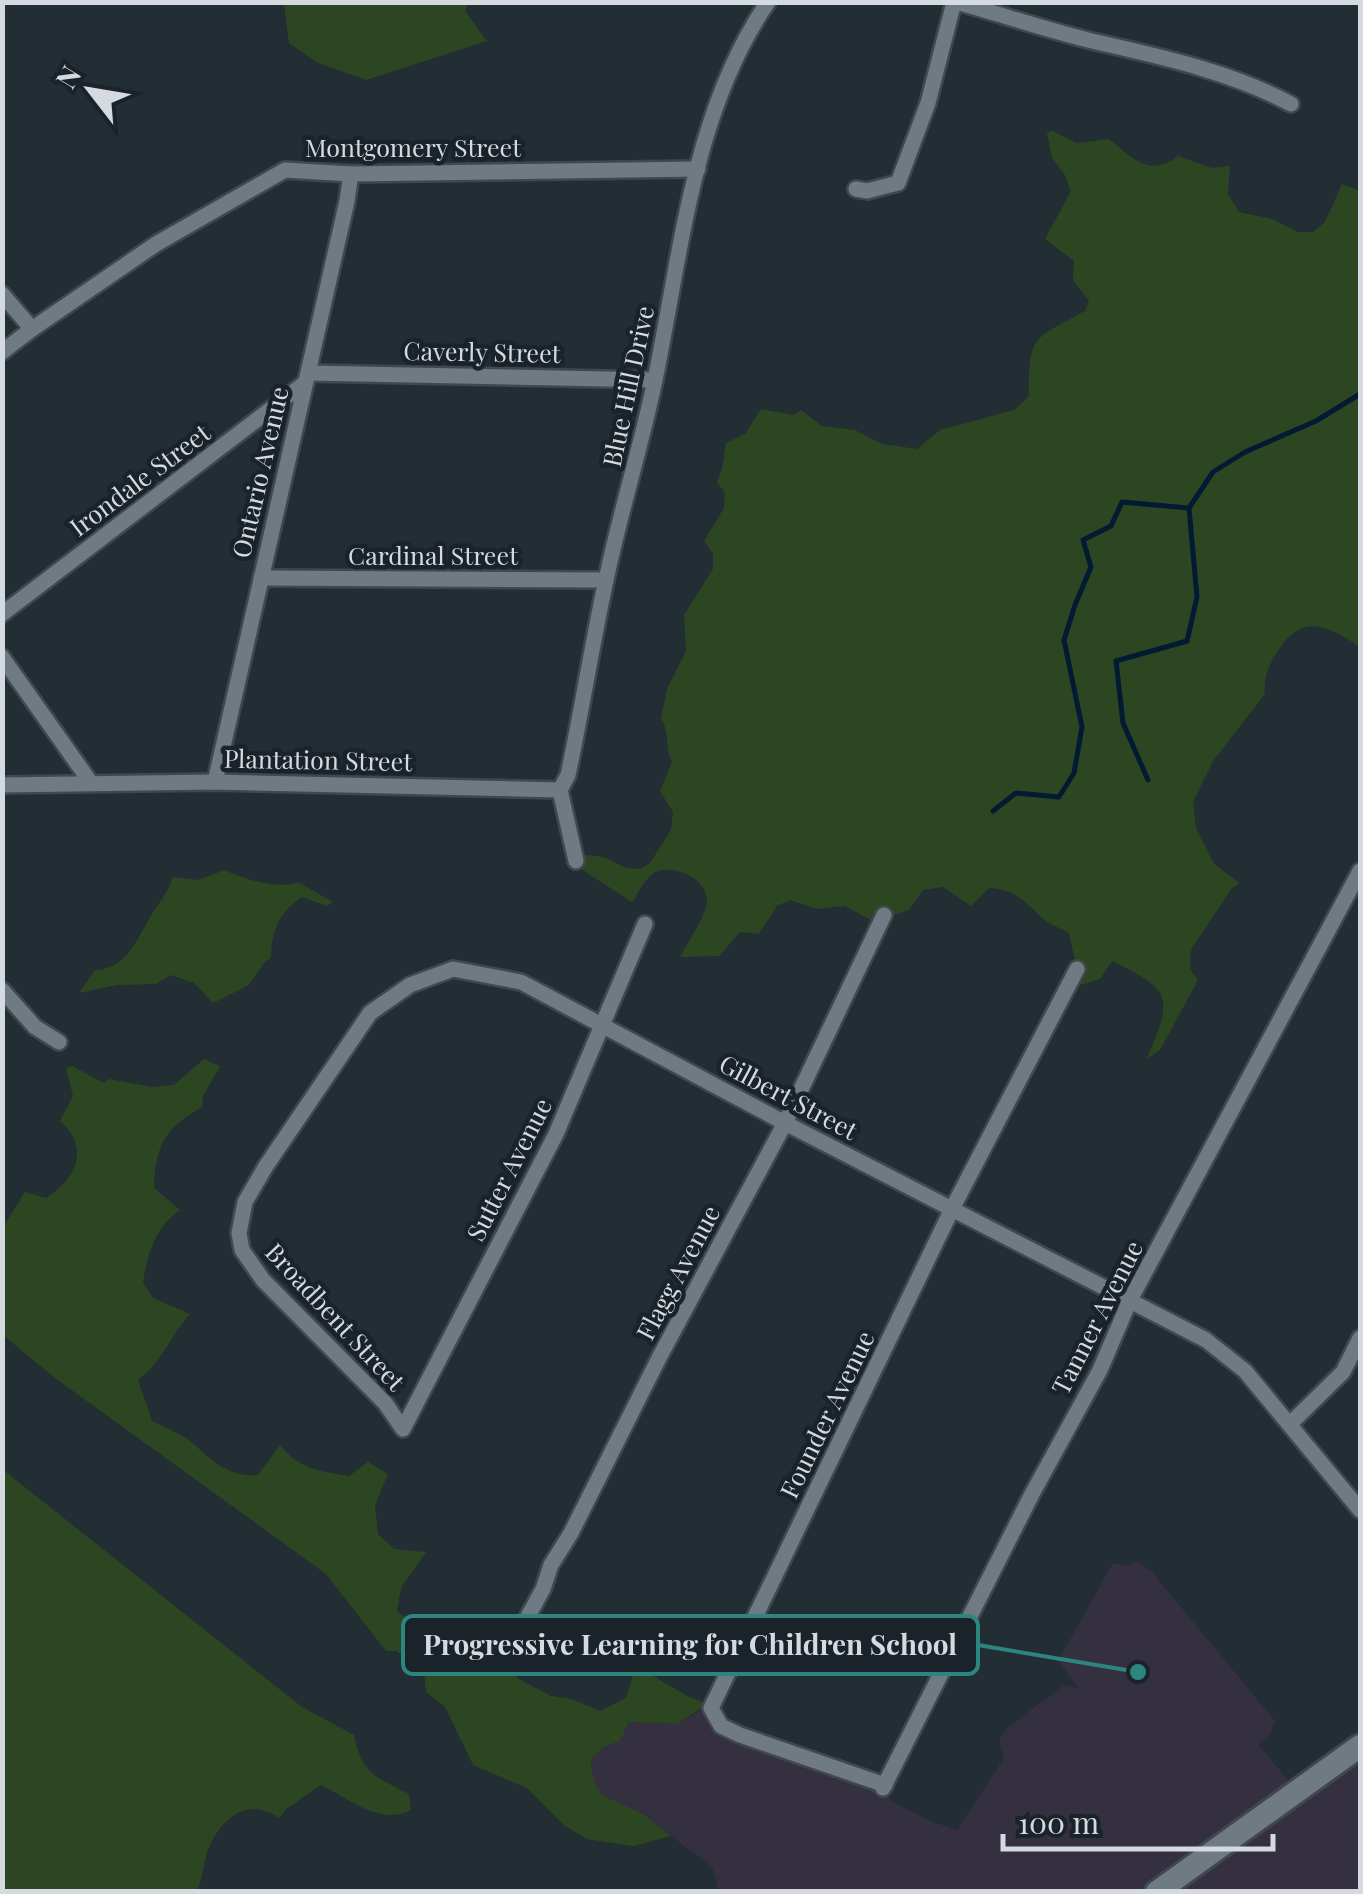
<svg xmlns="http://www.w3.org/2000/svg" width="1363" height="1894" font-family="'Playfair Display',serif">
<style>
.commercial{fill:#353040}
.green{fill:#2d4622}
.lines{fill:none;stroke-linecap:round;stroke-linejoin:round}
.stream{stroke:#021a32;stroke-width:5}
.minor-casing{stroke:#40484e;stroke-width:20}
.secondary-casing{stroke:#40484e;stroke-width:28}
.minor{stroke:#707a83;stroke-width:15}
.secondary{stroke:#707a83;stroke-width:22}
.labels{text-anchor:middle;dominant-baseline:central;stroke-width:9;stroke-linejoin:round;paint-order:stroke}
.street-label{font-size:25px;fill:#d4dadf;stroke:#1a232a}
.leader{fill:none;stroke:#2d857f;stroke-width:4}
.callout-dot{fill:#2d857f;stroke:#1a232a;stroke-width:4}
.callout{fill:#1a232a;stroke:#2d857f;stroke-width:4}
.callout-label{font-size:28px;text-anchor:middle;font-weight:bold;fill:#d4dadf}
</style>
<rect width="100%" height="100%" fill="#232d34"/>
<polygon class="commercial" points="1137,1561 1151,1571 1275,1721 1270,1735 1258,1744 1295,1788 1360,1744 1360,1891 719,1891 712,1867 641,1813 601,1797 592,1780 591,1760 603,1747 620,1741 629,1722 677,1724 715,1702 726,1717 752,1733 794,1750 880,1774 891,1801 930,1821 957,1830 1004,1758 999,1740 1007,1728 1064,1685 1080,1689 1058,1661 1113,1563 1126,1566"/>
<g class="green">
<polygon points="284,3 468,3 465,11 487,41 366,80 316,62 289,43"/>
<path d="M 1051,130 L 1076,143 L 1109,139 C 1133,158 1148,178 1178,156 L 1212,168 L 1230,166 L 1228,194 L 1239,212 L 1272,219 L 1298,232 L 1313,232 L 1325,222 L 1342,184 L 1360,191 L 1360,647 C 1329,627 1304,612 1279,649 C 1270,663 1263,676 1265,694 L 1213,761 L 1193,802 L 1196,828 L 1214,864 L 1240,883 L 1232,888 L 1191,950 L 1190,969 L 1198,980 L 1160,1050 L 1147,1059 C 1173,996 1173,991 1112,961 L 1100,979 L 1080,985 L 1069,933 C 1060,928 1046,923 1039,915 C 1023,899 1012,889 989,888 L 971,906 L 943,887 L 923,890 L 909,910 L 889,917 L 880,925 L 845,906 L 817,909 L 790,900 L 777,906 L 759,934 L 740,932 L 719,956 L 680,957 C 688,941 701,924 706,907 C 713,882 679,865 658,871 C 646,875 639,893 632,902 L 581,869 L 576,861 L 577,854 L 604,857 L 626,868 L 641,869 L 650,863 L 671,830 L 673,812 L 660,791 L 672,762 C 664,747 671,734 661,719 L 667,689 L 686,651 L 684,615 L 713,569 L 713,554 L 704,541 L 724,508 L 725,493 L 717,482 L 722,469 L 726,443 L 745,434 L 761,409 L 794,415 L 801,410 L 822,426 L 855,430 L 882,444 L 917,449 L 940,430 L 1014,410 L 1029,396 C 1029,333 1033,340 1085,311 L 1089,301 L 1073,280 L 1074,261 L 1045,239 L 1071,191 L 1065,175 L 1052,158 L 1047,133 Z"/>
<path d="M 225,870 C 242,879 281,890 298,882 L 333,902 L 327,906 L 302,897 C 279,912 271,932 271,958 L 264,963 L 249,985 L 213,1003 L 194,983 L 171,975 L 156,984 L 117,985 L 79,993 L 95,970 C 129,969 138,935 154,911 C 162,899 168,891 173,877 L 198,880 Z"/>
<path d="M 204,1059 L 220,1066 L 203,1096 L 202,1107 C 165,1128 155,1146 154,1188 L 180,1210 C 155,1227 148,1253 143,1282 L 153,1298 L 190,1314 C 171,1335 160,1365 138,1380 L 152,1421 C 166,1428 185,1435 195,1445 C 213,1463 233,1478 258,1475 L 280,1445 C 297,1468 322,1472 349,1476 L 368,1462 L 388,1474 L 375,1505 L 378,1534 L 394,1549 L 426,1552 L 401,1588 L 397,1611 L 434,1640 L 449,1640 L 459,1633 L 488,1653 L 508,1650 L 517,1678 L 551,1696 L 572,1699 L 600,1711 L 626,1698 L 636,1666 L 689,1697 L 708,1704 L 677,1724 L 629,1722 L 620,1741 L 603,1747 L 591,1760 C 593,1799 605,1796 637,1811 C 649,1817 660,1828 671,1836 L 633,1846 L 587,1839 L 564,1825 L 527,1788 L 473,1765 L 445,1707 L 426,1692 L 424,1670 L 396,1651 L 386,1651 L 326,1574 L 55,1378 L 3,1335 L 3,1227 L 25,1192 L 46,1198 C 76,1179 91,1148 60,1121 L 73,1096 L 66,1068 L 72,1066 L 104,1083 L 109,1079 L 151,1087 L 174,1085 Z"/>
<path d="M 2,1469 L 302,1707 L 354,1735 C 362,1774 376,1777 409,1794 L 411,1810 C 381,1826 349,1799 321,1785 L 286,1809 L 279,1818 C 248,1798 225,1815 210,1845 C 203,1859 204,1877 197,1891 L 3,1891 Z"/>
</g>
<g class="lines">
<g class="stream">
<polyline points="1148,780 1123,723 1116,661 1187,641 1197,597 1189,508 1213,472 1245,452 1316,421 1360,394"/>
<polyline points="993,811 1016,793 1059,797 1074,773 1082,727 1064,640 1075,605 1091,567 1083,540 1111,526 1122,502 1188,508"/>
</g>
<defs>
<g id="minor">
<path d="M 957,2 C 1002,15 1047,30 1092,41 C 1161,57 1229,71 1291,104"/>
<polyline points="856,189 867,191 898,183 928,103 954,2"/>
<polyline points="2,294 32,329"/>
<polyline points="2,352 32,329 156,244 285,170 351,174 698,169"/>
<polyline points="308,373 655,380"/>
<polyline points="261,578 606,580"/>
<polyline points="2,614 305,383"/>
<polyline points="2,657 91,783"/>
<polyline points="215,782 347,201 351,174"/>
<polyline points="2,785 215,782 560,790"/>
<path d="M 560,790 L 568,775 C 582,710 592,644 606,580 C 620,513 641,447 655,380 C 681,254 693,111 768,2"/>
<polyline points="560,790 576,861"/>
<polyline points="645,924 556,1134 403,1429 385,1403 263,1280 242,1250 239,1233 245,1202 266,1166 370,1013 410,985 453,969 521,982 785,1123 1206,1340 1245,1371 1360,1510"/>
<polyline points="2,990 35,1027 59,1042"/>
<polyline points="1290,1424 1343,1372 1360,1338"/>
<polyline points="509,1651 543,1589 551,1565 571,1533 659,1358 785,1123 884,915"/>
<polyline points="885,1785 740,1735 721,1726 711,1708 952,1209 1077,969"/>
<polyline points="883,1788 1032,1494 1100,1370 1130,1300 1360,871"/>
</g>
<polyline id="secondary" points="1157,1892 1360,1746"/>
</defs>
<use href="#minor" class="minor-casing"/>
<use href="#secondary" class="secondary-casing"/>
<use href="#minor" class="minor"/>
<use href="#secondary" class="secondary"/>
</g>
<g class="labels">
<g class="street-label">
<text x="413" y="146">Montgomery Street</text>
<text transform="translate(482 351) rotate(1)">Caverly Street</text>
<text transform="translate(627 386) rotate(-78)">Blue Hill Drive</text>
<text transform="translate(259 472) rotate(-77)">Ontario Avenue</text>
<text transform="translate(139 479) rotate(-37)">Irondale Street</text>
<text x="433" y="554">Cardinal Street</text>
<text transform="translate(318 759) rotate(1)">Plantation Street</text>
<text transform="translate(789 1096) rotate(28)">Gilbert Street</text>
<text transform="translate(508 1169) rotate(-63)">Sutter Avenue</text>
<text transform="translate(677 1272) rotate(-62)">Flagg Avenue</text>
<text transform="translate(336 1316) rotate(47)">Broadbent Street</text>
<text transform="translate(1096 1317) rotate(-63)">Tanner Avenue</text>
<text transform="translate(826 1414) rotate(-64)">Founder Avenue</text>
</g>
</g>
<path class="leader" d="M1138 1672L978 1645"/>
<circle class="callout-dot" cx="1138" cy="1672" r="10"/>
<rect class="callout" x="403" y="1616" width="575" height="58" rx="10"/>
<g class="callout-label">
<text x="690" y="1655">Progressive Learning for Children School</text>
</g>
<rect width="1363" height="1894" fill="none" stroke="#d4dadf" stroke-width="10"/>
<g transform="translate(90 90) rotate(301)" stroke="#1a232a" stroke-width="8" paint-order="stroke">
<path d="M0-8L18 38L0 25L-18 38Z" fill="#d4dadf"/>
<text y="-15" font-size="28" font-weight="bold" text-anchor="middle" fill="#d4dadf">N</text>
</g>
<path d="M1003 1834v15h270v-15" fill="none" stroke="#d4dadf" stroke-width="5"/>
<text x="1018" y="1834" font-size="30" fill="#d4dadf" stroke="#1a232a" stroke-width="8" paint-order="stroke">100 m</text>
</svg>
